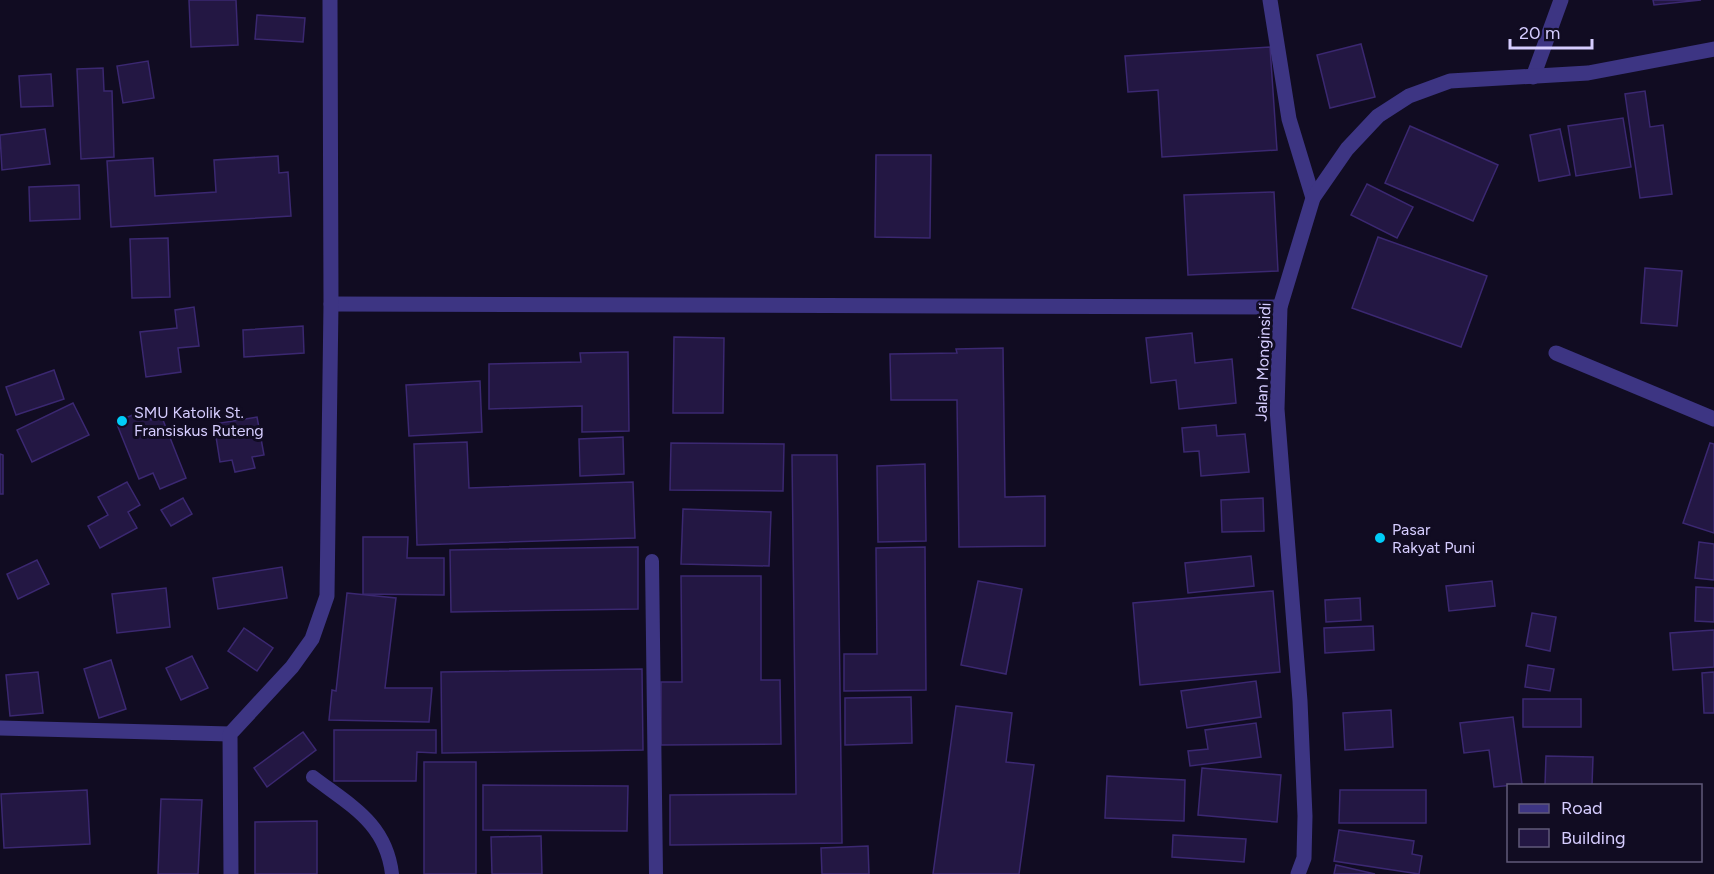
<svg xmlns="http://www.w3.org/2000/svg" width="1714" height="874" font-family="Figtree,sans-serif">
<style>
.building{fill:#231743;stroke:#3b2871;stroke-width:1.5}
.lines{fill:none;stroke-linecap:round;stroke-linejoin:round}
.service{stroke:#3d3583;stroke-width:14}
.minor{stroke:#3d3583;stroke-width:15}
.tertiary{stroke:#3d3583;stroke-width:15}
.poi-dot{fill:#00cdf8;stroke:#110c22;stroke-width:2}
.labels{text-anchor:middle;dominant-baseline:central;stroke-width:6;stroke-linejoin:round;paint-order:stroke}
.street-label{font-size:16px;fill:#d6cdff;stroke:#110c22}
.poi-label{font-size:16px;fill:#d6cdff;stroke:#110c22;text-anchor:start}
</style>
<rect width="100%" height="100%" fill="#110c22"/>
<g class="building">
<polygon points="189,0 236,0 238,45 191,47"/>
<polygon points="1653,0 1701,0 1654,5"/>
<polygon points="257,15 305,18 303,42 255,39"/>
<polygon points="1361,44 1375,97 1330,108 1317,55"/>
<polygon points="1270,47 1277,150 1162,157 1158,90 1128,92 1125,56"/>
<polygon points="148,61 154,98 123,103 117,66"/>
<polygon points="103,68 104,91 112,91 114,157 81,159 77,69"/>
<polygon points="51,74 53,106 21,107 19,76"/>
<polygon points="1645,91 1650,127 1663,125 1672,194 1640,198 1625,94"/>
<polygon points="1623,118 1631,167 1576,176 1568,126"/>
<polygon points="1410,126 1498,165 1473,221 1385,183"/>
<polygon points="45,129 50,164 2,170 0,135"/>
<polygon points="1560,129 1570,175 1539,181 1530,135"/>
<polygon points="876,155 931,155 930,238 875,237"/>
<polygon points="278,156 279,173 288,172 291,216 111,227 107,161 153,158 155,196 216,192 214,160"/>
<polygon points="1367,184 1413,207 1397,238 1351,215"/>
<polygon points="79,185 80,219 30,221 29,187"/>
<polygon points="1274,192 1278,271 1188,275 1184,195"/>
<polygon points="1378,237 1487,276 1461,347 1352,308"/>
<polygon points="168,238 170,297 132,298 130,239"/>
<polygon points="1645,268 1682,271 1677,326 1641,323"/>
<polygon points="194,307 199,346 178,348 181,372 146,377 140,332 177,328 175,310"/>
<polygon points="303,326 304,353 244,357 243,330"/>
<polygon points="1192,333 1195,363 1232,359 1236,403 1179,409 1176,380 1151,383 1146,338"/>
<polygon points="674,337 724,338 723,413 673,413"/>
<polygon points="1003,348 1005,497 1045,496 1045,546 959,547 957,400 891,400 890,354 957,353 956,349"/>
<polygon points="628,352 629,431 582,432 582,406 489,409 489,364 581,362 580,353"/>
<polygon points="54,370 64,399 16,415 6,387"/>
<polygon points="480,381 482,432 409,436 406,385"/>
<polygon points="73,403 89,435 32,462 17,430"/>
<polygon points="147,409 151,420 161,415 186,478 160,489 153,473 139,479 116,422"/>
<polygon points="257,417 264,455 252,457 255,468 235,472 232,460 220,462 214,424"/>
<polygon points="1216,425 1217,436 1245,434 1249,472 1201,476 1199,451 1184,452 1182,428"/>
<polygon points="623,437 624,474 580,476 579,439"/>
<polygon points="467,442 469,488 633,482 635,538 417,545 414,444"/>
<polygon points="671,443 784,444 783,491 670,490"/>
<polygon points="1710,443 1714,444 1714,533 1683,523"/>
<polygon points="0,454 3,455 3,494 0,494"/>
<polygon points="792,455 837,455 842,843 670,845 670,795 796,794"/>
<polygon points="925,464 926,541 878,542 877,466"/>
<polygon points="127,482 140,505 128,512 137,528 100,548 88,526 108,515 98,497"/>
<polygon points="183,498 192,514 171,526 161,510"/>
<polygon points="1263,498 1264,531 1222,532 1221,500"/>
<polygon points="683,509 771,512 769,566 681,564"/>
<polygon points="363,537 408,537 407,558 444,558 444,595 363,594"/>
<polygon points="1699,542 1714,544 1714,580 1695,578"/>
<polygon points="638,547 638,609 451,612 450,550"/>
<polygon points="925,547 926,690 844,691 844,654 877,654 876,548"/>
<polygon points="1251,556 1254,586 1188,593 1185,563"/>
<polygon points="37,560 49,584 18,599 7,574"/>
<polygon points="282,567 287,598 218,609 213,578"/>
<polygon points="681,576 761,576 761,680 780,680 781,744 661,745 661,682 682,682"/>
<polygon points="978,581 1022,589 1006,674 961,665"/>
<polygon points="1492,581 1495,606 1449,611 1446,586"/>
<polygon points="1696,587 1714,588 1714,622 1695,621"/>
<polygon points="166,588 170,627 117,633 112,594"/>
<polygon points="1273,591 1280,672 1140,685 1133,603"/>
<polygon points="347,593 396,598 385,688 432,688 429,722 329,720 332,690 336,691"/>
<polygon points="1360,598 1361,620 1326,622 1325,600"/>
<polygon points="1532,613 1556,617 1550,651 1526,646"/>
<polygon points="1373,626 1374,650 1325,653 1324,628"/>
<polygon points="244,628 273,648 257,671 228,651"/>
<polygon points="1714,630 1714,667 1673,670 1670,633"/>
<polygon points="192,656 208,688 181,700 166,668"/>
<polygon points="111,660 126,709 99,718 84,669"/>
<polygon points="1528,665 1554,669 1550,691 1525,687"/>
<polygon points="642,669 643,750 442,753 441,672"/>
<polygon points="38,672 43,713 10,716 6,675"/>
<polygon points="1714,672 1714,713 1704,713 1702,673"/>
<polygon points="1256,681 1261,717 1187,728 1181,691"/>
<polygon points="911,697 912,743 845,745 845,698"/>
<rect x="1523" y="699" width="58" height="28"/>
<polygon points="956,706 1012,713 1006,762 1034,765 1019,874 933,874"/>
<polygon points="1391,710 1393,747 1345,750 1343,713"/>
<polygon points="1513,717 1522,784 1494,787 1489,750 1464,753 1460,723"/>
<polygon points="1256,723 1261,757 1190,766 1188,751 1208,749 1205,730"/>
<polygon points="334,730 436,730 436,753 417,752 416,781 334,781"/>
<polygon points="303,732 316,750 267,787 254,768"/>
<polygon points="1546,756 1593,757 1592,785 1545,785"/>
<rect x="424" y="762" width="52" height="112"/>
<polygon points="1202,768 1281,775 1277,822 1198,815"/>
<polygon points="1107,776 1185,780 1184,821 1105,818"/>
<polygon points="483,785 628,786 627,831 483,830"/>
<polygon points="87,790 90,844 4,848 1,794"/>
<polygon points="1340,790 1426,790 1426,823 1339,823"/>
<polygon points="161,799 202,800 198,874 158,874"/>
<polygon points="317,821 317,874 255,874 255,822"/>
<polygon points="1339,830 1414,841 1412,854 1422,856 1419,874 1334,861"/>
<polygon points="1173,835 1246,839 1244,862 1172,857"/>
<polygon points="541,836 542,874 492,874 491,837"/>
<polygon points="868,846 869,874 822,874 821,848"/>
<polygon points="1336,865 1375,874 1334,874"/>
</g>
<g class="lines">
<g class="service">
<polyline points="652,561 656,874"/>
<path d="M 313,777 C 351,806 386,823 392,874"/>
</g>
<g class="minor">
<polyline points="1270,0 1289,119 1313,198"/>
<polyline points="1533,77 1561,0"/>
<polyline points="331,304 1280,307"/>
<polyline points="1556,353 1714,419"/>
<polyline points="0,728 230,734"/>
</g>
<g class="tertiary">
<polyline points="231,874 230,734 292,667 312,639 327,596 331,304 330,0"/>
<polyline points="1298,874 1304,858 1305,816 1300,701 1277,409 1280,307 1313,198 1347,149 1378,116 1409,96 1450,81 1588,73 1714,49"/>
</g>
</g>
<g class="poi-dot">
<circle cx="122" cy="421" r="6"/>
<circle cx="1380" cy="538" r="6"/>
</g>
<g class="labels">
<g class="street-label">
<text transform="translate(1263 362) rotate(-88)">Jalan Monginsidi</text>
</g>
<g class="poi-label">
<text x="134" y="412">SMU Katolik St.<tspan x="134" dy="18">Fransiskus Ruteng</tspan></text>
<text x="1392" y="529">Pasar<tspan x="1392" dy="18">Rakyat Puni</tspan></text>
</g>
</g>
<rect x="1507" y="784" width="195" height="78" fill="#110c22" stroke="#60597a" stroke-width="1.5"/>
<rect x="1519" y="804" width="30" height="9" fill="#3d3583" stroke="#60597a" stroke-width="1.5"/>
<text x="1561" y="814" font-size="18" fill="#d6cdff">Road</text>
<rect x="1519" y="829" width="30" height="18" fill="#231743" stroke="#60597a" stroke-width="1.5"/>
<text x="1561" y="844" font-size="18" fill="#d6cdff">Building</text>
<path d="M1510 39v9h82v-9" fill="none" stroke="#d6cdff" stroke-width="3"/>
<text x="1519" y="39" font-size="18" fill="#d6cdff" stroke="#110c22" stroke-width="4.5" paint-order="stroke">20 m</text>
</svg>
